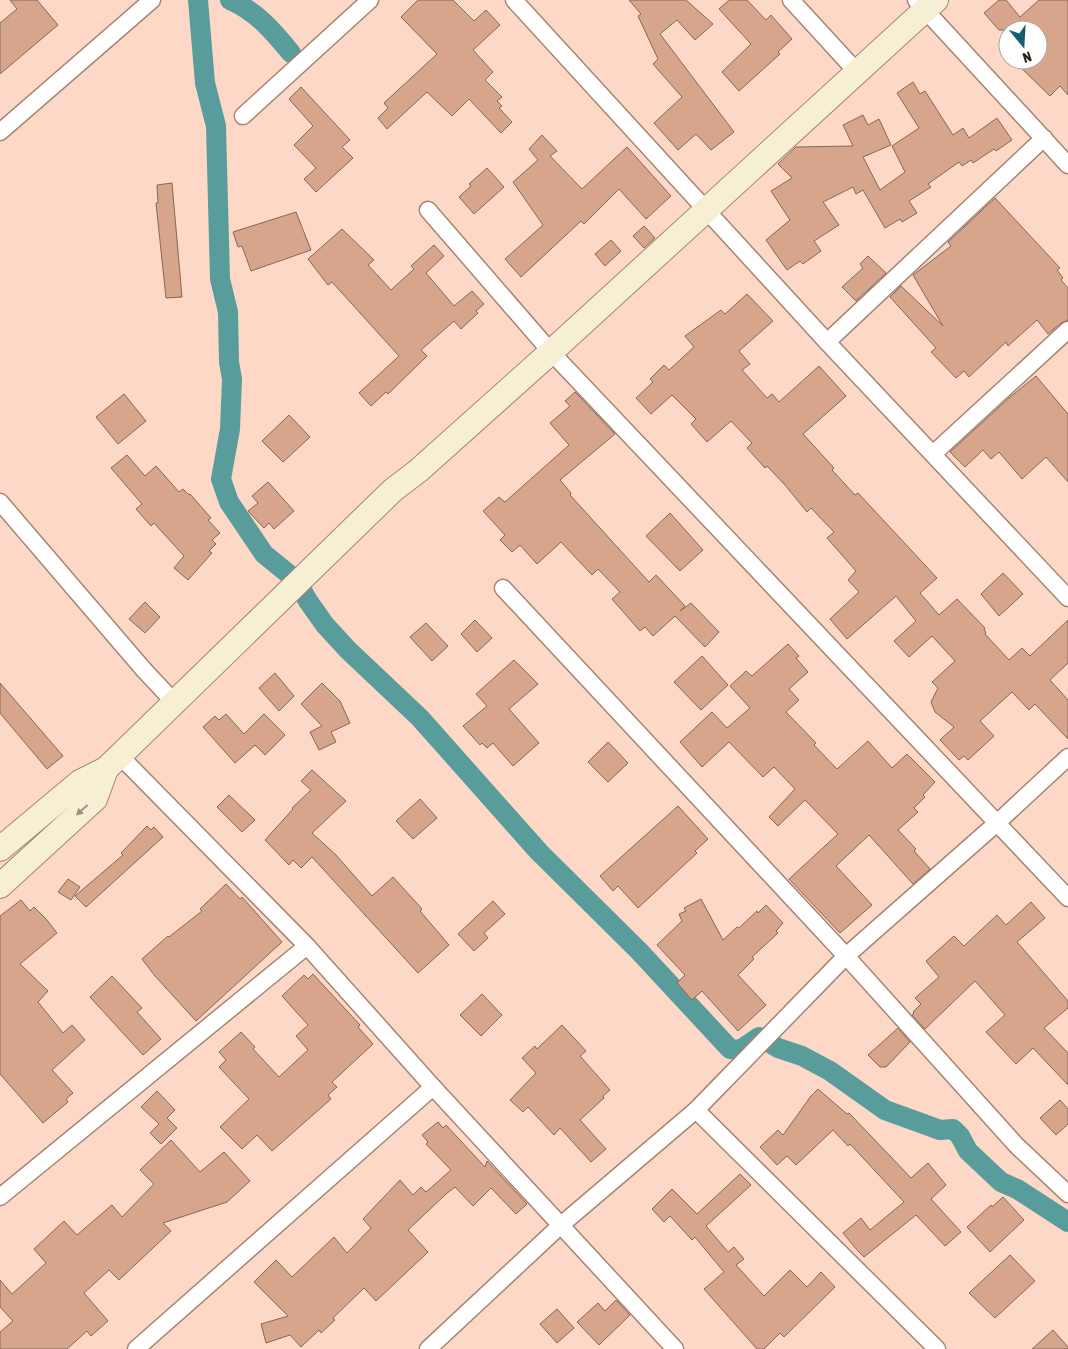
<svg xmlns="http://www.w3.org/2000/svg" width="1068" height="1349" font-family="'Asap Condensed',sans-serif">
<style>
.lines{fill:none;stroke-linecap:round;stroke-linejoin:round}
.canal{stroke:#599c9c;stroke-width:20}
.building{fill:#d6a58b;stroke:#866756}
.street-casing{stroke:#a58573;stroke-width:19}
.secondary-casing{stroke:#a58573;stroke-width:26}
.street{stroke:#fff;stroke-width:16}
.secondary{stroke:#f7efd4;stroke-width:24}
.oneway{fill:#9b917f}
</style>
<rect width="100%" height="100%" fill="#fdd8c6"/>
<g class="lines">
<g class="canal">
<polyline points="198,0 205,83 216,126 220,279 228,312 229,362 232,379 230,429 221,479 229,502 264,554 296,580 308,601 325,625 348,650 420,718 539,852 639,951 730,1049 740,1050 759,1037"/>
<path d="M 230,0 C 256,11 273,31 291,53"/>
<polyline points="768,1042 778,1048 802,1056 830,1071 885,1110 940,1130 953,1129 960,1136 968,1151 1001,1182 1017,1189 1068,1222"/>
</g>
</g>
<g class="building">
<polygon points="10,0 37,0 58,25 0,74 0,23 17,9"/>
<polygon points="418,0 453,0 474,21 486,10 500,25 473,50 493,72 485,80 502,97 497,101 502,106 499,108 512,122 501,133 469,99 452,116 427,92 387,129 378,118 388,108 384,103 437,54 401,17"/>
<polygon points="629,0 686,0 713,24 695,40 677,20 660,34 734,132 711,150 696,134 678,150 654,123 682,97 653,64 658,59 638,16 641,14"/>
<polygon points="729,0 747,0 766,20 771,15 792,39 778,52 780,54 739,91 722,72 751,44 719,9"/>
<polygon points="999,0 1006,0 1020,17 1039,0 1068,0 1068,95 1060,86 1050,96 1013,60 1038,60 1038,30 999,30 984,13"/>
<polygon points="913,82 920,94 925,91 953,135 963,128 969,138 997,118 1012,140 996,151 994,149 973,163 971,160 962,166 959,162 928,184 931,187 909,201 917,213 902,222 900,219 885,228 863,190 856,194 853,187 823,202 839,225 814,241 821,251 803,264 800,261 787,270 766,240 790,220 771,191 792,178 778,164 796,147 853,146 843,125 863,115 868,125 879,119 891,145 863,157 880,190 905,172 892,146 919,128 897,93"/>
<polygon points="301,87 350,140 342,147 353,158 316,192 304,179 316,168 294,145 313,126 289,99"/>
<polygon points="542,135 557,151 550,156 582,189 627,147 671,196 646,219 619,189 584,224 581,221 521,277 505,259 543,225 513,182 538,160 529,149"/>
<polygon points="487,168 504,187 474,214 459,197 471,186 469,184"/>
<polygon points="172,183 182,297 166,298 156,203 158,203 157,185"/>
<polygon points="995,198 1060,268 1057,270 1063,278 1061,280 1068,288 1068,320 1061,323 1048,334 1037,320 1008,346 1006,342 969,377 964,371 956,378 931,352 936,348 890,297 901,286 943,326 913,275 951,246 948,242"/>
<polygon points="296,212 311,250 251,271 242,246 238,247 233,232"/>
<polygon points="644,226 655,238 644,248 633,236"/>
<polygon points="342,229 374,260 368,265 391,290 414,269 411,266 434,245 444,256 426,273 454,306 472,291 484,304 476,311 478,313 461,329 454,321 421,350 427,356 388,394 386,392 371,406 359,393 399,356 332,282 328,285 308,259"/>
<polygon points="611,240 621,251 605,266 595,254"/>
<polygon points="868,256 886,273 856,301 842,287 863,268 860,264"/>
<polygon points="747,294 773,321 739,351 750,364 742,370 767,398 772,394 779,402 819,366 846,396 803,434 834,468 832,470 855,495 858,493 937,578 920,593 939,615 957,599 985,628 984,630 986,632 985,634 1009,660 1022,648 1030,656 1068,620 1068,663 1050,680 1068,700 1068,739 1035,704 1029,710 1012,692 980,721 994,736 968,760 964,756 959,760 940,740 954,727 935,712 931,702 938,688 932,682 955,661 932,636 909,657 894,641 916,621 896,596 847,639 830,619 859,592 848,580 856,571 827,538 834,532 811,508 807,512 785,485 767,466 765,468 747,448 752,443 731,421 707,442 691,424 696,419 672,395 651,414 636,398 653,382 650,379 664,365 669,370 694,347 685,336 721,310 725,314"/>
<polygon points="1036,376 1068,414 1068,482 1046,457 1022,479 999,452 991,459 983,450 965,467 950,452 1009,398"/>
<polygon points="575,392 615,434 560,480 571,493 570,495 649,582 656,575 685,606 680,611 691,603 719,632 705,647 675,616 653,636 645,627 640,631 612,599 620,592 598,569 592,575 561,542 537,564 520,545 512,552 500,540 505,535 483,511 499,497 505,502 569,445 550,423 570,406 565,401"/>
<polygon points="124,394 146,421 118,444 96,417"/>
<polygon points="289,415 310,437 283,462 262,441"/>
<polygon points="127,455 145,476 156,466 179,492 183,489 189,495 190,494 211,518 208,520 220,533 212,540 216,544 209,551 212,553 188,580 174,568 184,556 154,523 151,526 136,509 142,504 111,468"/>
<polygon points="268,482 294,511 274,529 269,523 264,528 248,511 258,503 252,496"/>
<polygon points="670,513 703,550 680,571 646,536"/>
<polygon points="1003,573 1023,594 999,616 981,594"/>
<polygon points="145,602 160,617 145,633 129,619"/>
<polygon points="475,620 492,638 477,652 461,634"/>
<polygon points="426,623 448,646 432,661 410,637"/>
<polygon points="788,644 799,656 796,658 808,672 789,689 799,700 786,712 816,743 814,745 837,769 868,741 892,768 907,754 935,782 923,795 925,797 914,808 918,812 898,830 916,849 914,851 930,869 913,884 869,835 836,866 872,905 840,933 789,879 838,834 805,800 778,826 769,817 795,789 774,767 763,777 729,742 702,767 680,742 712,712 727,728 750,708 730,686 746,671 752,676"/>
<polygon points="702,656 728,685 701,710 674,682"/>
<polygon points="514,660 538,684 509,709 539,743 513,766 493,743 487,748 482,743 480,745 463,726 487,706 476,694"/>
<polygon points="275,673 294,696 279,711 259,688"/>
<polygon points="0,683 63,756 47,769 0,713"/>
<polygon points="322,683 340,701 350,723 331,732 336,742 319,750 310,732 322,726 301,704"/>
<polygon points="226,714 244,734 264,714 285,735 265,755 255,745 235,763 203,727 215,716 219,720"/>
<polygon points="608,742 628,763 608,782 588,762"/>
<polygon points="312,770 346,801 312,833 336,855 372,896 393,877 422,909 420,911 449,945 418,973 312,857 301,868 293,860 289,865 265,840 293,809 292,808 311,790 301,781"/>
<polygon points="229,795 255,820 242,832 217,807"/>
<polygon points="420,799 437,818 413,839 396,821"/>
<polygon points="678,806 708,839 695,851 697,853 638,908 618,886 613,891 600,876"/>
<polygon points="147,826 151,830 154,827 163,837 86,907 75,896 123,855 121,853"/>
<polygon points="68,879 80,887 71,900 58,892"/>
<polygon points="226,884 240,899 242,897 282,942 196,1021 155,976 142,959 168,936 169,937 202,911 200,909"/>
<polygon points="701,899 723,940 737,927 739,928 757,911 758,913 766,905 783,923 776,931 778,933 752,957 754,959 738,975 766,1005 738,1031 702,991 692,1000 677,983 685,975 657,945 682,921 679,914 686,911 684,908"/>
<polygon points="21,900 30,911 34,907 47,920 57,933 20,964 48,991 38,1002 63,1033 72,1025 85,1040 52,1070 73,1093 66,1099 68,1102 43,1123 0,1074 0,916"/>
<polygon points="493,901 505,914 484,933 488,938 474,951 458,934"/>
<polygon points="1031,902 1045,918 1017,942 1068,1001 1068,1008 1044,1028 1068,1053 1068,1085 1033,1048 1016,1064 986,1032 1005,1015 975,981 925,1029 912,1015 914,1013 913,1012 921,1004 915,998 939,977 926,961 954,936 964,946 997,915 1006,925"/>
<polygon points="313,974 360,1025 358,1027 373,1044 332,1082 337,1087 328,1095 331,1099 272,1151 257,1135 242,1149 220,1127 249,1099 219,1067 226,1060 219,1052 241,1032 255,1047 253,1049 279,1077 308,1050 296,1036 308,1025 282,996 304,975 308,979"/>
<polygon points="112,976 142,1008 137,1012 161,1039 143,1055 90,997"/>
<polygon points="482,994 502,1015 481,1036 460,1015"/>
<polygon points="562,1025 586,1051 580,1056 610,1090 603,1096 604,1098 580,1120 606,1149 591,1162 560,1128 554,1135 528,1107 523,1112 510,1100 536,1073 522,1058 535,1046 537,1049"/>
<polygon points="898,1028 910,1042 886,1067 880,1067 868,1055"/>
<polygon points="818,1089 847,1114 849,1113 911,1178 928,1163 946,1185 931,1199 961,1232 945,1246 916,1215 864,1257 857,1250 843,1233 861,1218 870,1230 904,1202 850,1144 848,1146 833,1130 796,1165 787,1156 777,1165 760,1147 778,1130 783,1135 811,1096"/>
<polygon points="157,1091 175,1110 167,1118 177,1128 161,1144 150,1133 159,1124 141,1107"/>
<polygon points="1060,1100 1068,1109 1068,1124 1056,1135 1040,1118"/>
<polygon points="438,1122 443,1128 446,1125 485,1167 487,1161 527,1204 516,1214 491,1188 473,1206 455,1187 446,1194 408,1230 428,1252 376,1301 364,1288 333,1318 335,1320 321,1333 319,1330 301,1347 290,1335 266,1343 261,1324 288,1316 254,1282 276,1260 292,1277 334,1237 347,1253 371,1228 363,1219 400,1180 413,1195 421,1187 426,1192 451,1170 426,1144 428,1142 422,1135"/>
<polygon points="171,1140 200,1172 224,1152 250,1181 227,1202 163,1223 171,1231 119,1280 109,1270 84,1293 108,1321 91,1336 87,1331 67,1349 0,1349 0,1332 13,1321 0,1307 0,1280 12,1294 46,1263 34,1249 64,1221 77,1235 112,1205 122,1217 154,1184 140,1170"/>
<polygon points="740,1174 751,1185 706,1226 728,1252 734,1247 744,1259 736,1265 764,1296 790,1270 807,1287 821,1272 835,1287 784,1337 780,1333 764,1349 757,1349 704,1289 724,1272 695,1237 692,1240 670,1216 664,1222 652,1209 672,1189 697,1214"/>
<polygon points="1003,1197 1024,1220 990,1252 967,1227 991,1205 992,1207"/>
<polygon points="1010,1255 1035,1281 995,1318 969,1293"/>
<polygon points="616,1300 630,1315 599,1345 577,1322 598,1303 605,1311"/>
<polygon points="557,1309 574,1328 557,1343 540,1324"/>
<polygon points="1053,1330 1068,1347 1068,1349 1032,1349"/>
</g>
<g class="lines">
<defs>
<g id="street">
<polyline points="514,0 827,342 1068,598"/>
<polyline points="791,0 857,72"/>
<polyline points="916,0 1068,165"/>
<polyline points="243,116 370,0"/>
<polyline points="0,132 152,0"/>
<polyline points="428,210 551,352 1068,898"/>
<polyline points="827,342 1044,138"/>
<polyline points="933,454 1068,330"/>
<polyline points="0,502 144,670 175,703"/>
<polyline points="503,588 846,956 1016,1145 1068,1194"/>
<polyline points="120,756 307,946 433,1087 675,1349"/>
<polyline points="696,1110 937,1349"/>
<polyline points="0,1197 307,946"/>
<polyline points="136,1349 433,1087"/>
<polyline points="428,1349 561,1225 696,1110 846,956 998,822 1068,757"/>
</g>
<g id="secondary">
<polyline points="0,849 80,782 106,769 393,490 418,471 551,352 936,0"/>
<polyline points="0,886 95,799 106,769"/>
</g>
</defs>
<use href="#street" class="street-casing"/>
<use href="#secondary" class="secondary-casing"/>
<use href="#street" class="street"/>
<use href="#secondary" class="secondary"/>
</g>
<defs><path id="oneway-solid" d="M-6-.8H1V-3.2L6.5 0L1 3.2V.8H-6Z" transform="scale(1.25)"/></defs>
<use class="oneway" href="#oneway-solid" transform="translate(82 810) rotate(138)"/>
<g transform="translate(1023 45) rotate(162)"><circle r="24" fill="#ffffff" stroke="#aaa5a2"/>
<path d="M0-4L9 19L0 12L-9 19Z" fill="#13606c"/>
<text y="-8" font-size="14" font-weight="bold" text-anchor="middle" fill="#2a1e17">N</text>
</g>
</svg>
